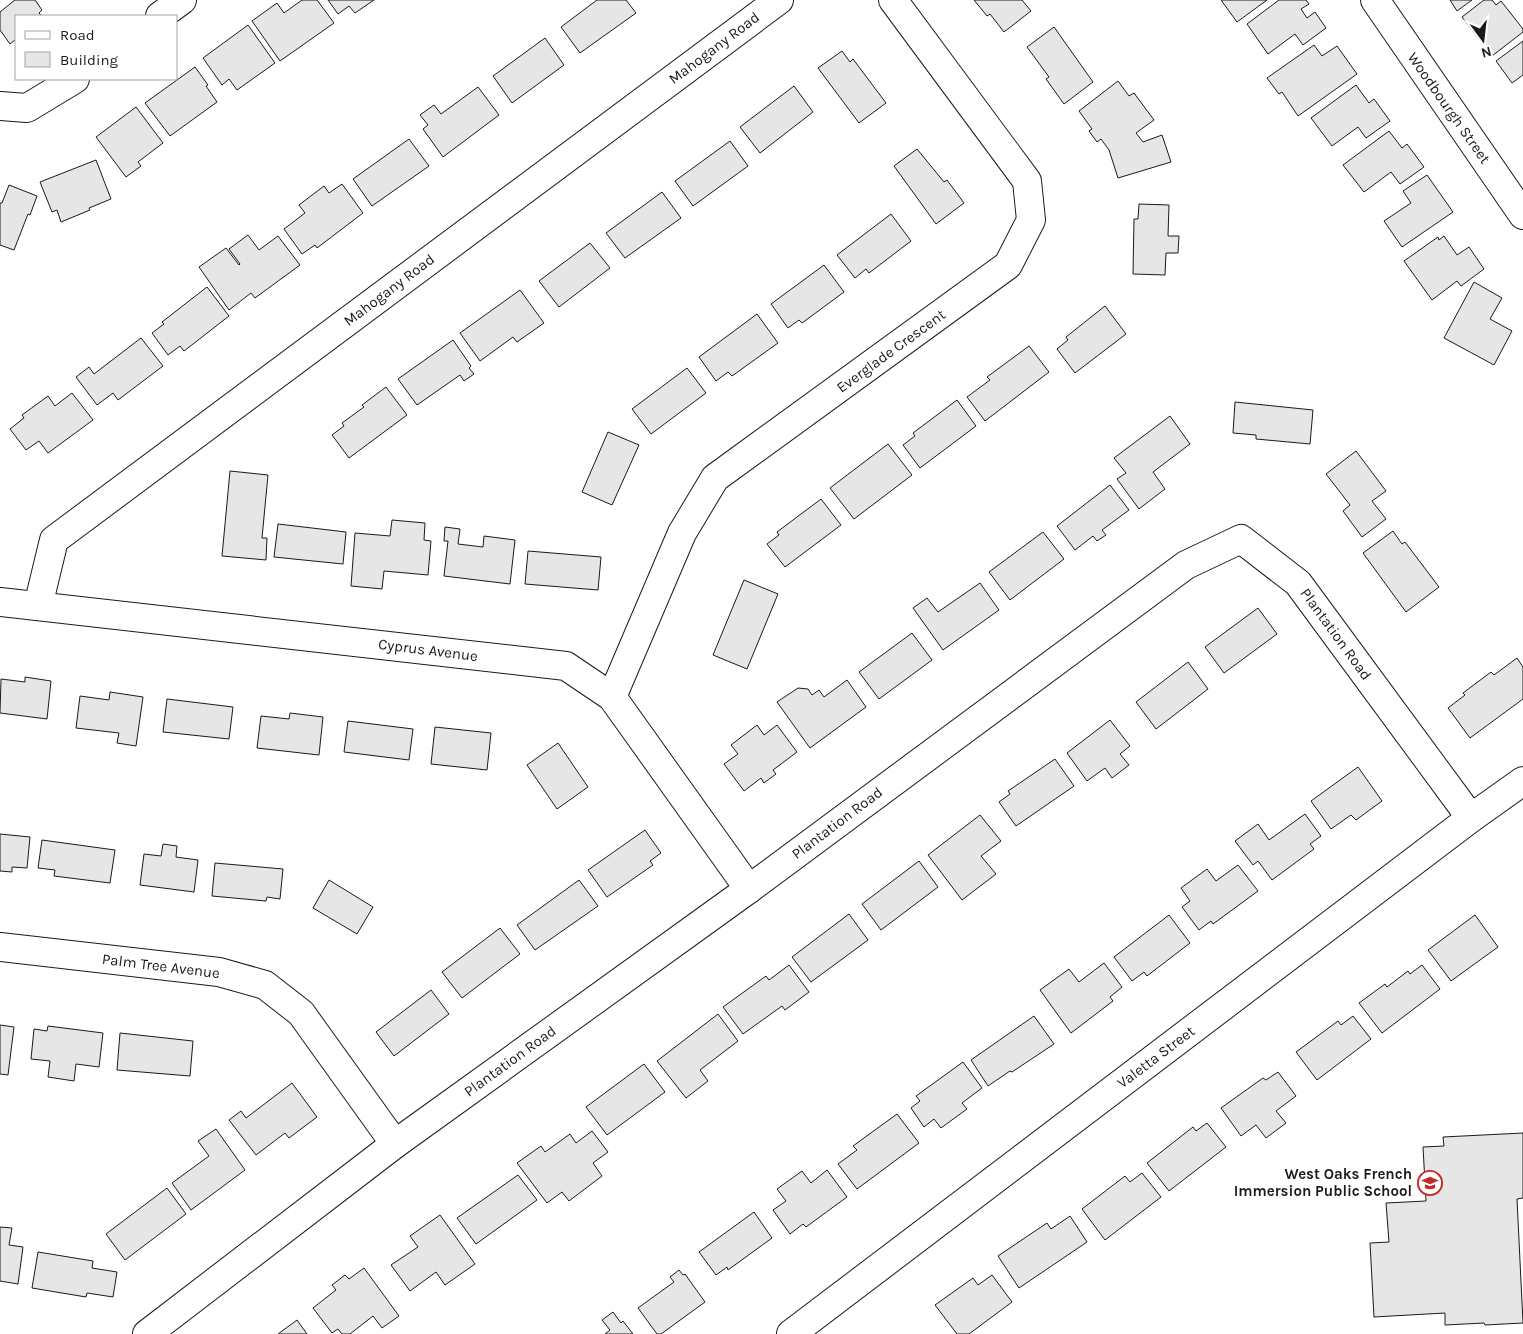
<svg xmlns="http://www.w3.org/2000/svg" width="1523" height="1334" font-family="Karla,sans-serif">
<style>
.building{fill:#e6e6e6;stroke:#1a1a1a}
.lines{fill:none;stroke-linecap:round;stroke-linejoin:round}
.minor-casing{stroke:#1a1a1a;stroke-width:30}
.minor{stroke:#fff;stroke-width:28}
.labels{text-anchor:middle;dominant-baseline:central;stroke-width:4;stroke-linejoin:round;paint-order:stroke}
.street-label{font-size:15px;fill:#1a1a1a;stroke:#fff}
.poi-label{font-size:15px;font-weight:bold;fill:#1a1a1a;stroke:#fff;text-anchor:end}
</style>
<rect width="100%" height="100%" fill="#fff"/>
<g class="building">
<polygon points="15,0 35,0 42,10 39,13 42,16 16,16 16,39 10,44 0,30 0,12"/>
<polygon points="302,0 317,0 334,23 280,61 252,21 277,3 284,13"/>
<polygon points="328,0 374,0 355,13 349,6 338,14"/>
<polygon points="597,0 626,0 636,13 580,53 561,27"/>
<polygon points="974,0 1022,0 1031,11 1004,32 990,14 987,16"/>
<polygon points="1221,0 1267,0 1237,22"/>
<polygon points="1279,0 1306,0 1309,4 1301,9 1307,18 1315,12 1326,28 1303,45 1295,34 1268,54 1247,24"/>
<polygon points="1450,0 1472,0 1457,11"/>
<polygon points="1484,0 1492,0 1496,5 1501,1 1523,29 1523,32 1492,56 1462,17"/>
<polygon points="248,25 275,63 237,90 229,79 222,85 203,58"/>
<polygon points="1054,27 1093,82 1064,104 1046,79 1049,77 1027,47"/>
<polygon points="545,38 564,65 512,103 493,76"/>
<polygon points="1523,41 1523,75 1512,83 1496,61"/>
<polygon points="1314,45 1322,56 1337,46 1357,74 1298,116 1282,92 1279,94 1267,78"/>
<polygon points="842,51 850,62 853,59 886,103 859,123 818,68"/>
<polygon points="195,67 208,85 206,86 217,102 170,136 145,103"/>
<polygon points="1118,81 1129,96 1134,93 1154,120 1136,133 1143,142 1162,135 1171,162 1118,178 1109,150 1101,139 1097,142 1089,131 1092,129 1079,111"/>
<polygon points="1356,85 1369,103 1374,99 1390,121 1366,138 1358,127 1332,146 1311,118"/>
<polygon points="794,86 813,112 760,153 740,127"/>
<polygon points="478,87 499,115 443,157 423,129 428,125 420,115 434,105 441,114"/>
<polygon points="136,107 163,143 138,162 141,166 126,177 96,137"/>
<polygon points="1389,131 1402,148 1407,144 1424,167 1400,184 1391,172 1364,192 1343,165"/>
<polygon points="409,139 429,166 372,206 353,179"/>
<polygon points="730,141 748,166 693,206 675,181"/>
<polygon points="917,149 944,182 947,180 964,203 936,224 894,166"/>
<polygon points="96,160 111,199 89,208 90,210 61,222 57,210 52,212 40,182"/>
<polygon points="1427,175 1453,212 1402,247 1384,221 1411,203 1403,191"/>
<polygon points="342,184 363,213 317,248 315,245 302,254 284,229 305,213 299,205 324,186 329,193"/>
<polygon points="9,185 37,196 30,215 28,214 14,250 0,245 0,203 2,203"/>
<polygon points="662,192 681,218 625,258 606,233"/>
<polygon points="1139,204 1169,205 1168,236 1179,236 1178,253 1166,253 1165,275 1133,274 1134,219 1138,219"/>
<polygon points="891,214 911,241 869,273 866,269 855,278 837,255"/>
<polygon points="248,235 259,250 278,236 300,265 255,298 251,293 229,310 199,267 226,248 239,265 240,264 229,249"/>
<polygon points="1444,236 1457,255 1469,247 1484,269 1461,286 1457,281 1432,300 1404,261 1438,237 1439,240"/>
<polygon points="590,243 610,268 559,307 539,281"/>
<polygon points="824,265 844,292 802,323 799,320 788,328 771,304"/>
<polygon points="1474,282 1502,298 1490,319 1512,331 1494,365 1444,338"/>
<polygon points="207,287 229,316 184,351 180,346 168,355 152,333 164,324 162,322"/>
<polygon points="520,290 544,323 517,342 513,337 480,361 460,333"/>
<polygon points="1105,306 1126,334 1075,373 1057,349 1068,340 1066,337"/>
<polygon points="757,314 778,343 732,376 728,372 716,381 699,357"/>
<polygon points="141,338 163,366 118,400 113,393 97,405 76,377 89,367 94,374"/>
<polygon points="453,340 471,366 469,368 474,374 464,381 460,375 417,405 398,379"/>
<polygon points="1029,346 1049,372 985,421 967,397 990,380 987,377"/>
<polygon points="687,368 706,393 651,434 632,409"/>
<polygon points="386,387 407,415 349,458 332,435 344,426 342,423 364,407 362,405"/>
<polygon points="72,393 93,420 48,453 39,441 26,450 10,429 24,418 22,415 48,396 55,406"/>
<polygon points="957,400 976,426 920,468 903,445 915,436 913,433"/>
<polygon points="1235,402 1313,410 1310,444 1256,439 1256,435 1233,433"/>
<polygon points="1170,416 1190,444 1153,472 1165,489 1139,509 1117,479 1126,473 1114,458"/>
<polygon points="608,432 639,445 612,505 582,492"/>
<polygon points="888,444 912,475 854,519 830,488"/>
<polygon points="1356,451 1386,491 1372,501 1386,519 1362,537 1343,511 1350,505 1326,474"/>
<polygon points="230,471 268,475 262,538 267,538 266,560 222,556"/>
<polygon points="1110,485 1129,510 1102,530 1106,535 1097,541 1093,536 1075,550 1057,526"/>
<polygon points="821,499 841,525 785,567 767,544 779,535 777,532"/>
<polygon points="392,520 425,523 424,540 431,541 428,575 384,571 382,589 351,586 355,533 390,536"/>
<polygon points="278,524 346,532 343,564 274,557"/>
<polygon points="445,527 460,529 458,544 483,547 484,536 515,540 510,584 444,576 448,541 444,541"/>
<polygon points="1393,531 1402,544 1405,542 1439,587 1406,612 1363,553"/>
<polygon points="1043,532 1064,559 1010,600 989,572"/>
<polygon points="528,551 601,557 598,590 525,584"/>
<polygon points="744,580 778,594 747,669 713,655"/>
<polygon points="980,583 999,610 943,650 913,608 927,598 938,612"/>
<polygon points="1258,608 1277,634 1224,673 1205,647"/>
<polygon points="912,633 932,660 879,699 859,672"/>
<polygon points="1517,658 1523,667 1523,699 1470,738 1448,708 1465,695 1463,693 1491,672 1494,675"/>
<polygon points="1188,662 1208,689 1156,729 1136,702"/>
<polygon points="25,677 51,681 47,719 0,713 1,679 25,682"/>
<polygon points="847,680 866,707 810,748 777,702 798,688 808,689 812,695 819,690 824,697"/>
<polygon points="110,692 143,697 136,746 117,743 119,733 76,728 80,696 109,700"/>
<polygon points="167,699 233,707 229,739 163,732"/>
<polygon points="290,713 323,717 319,755 257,748 261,716 289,719"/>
<polygon points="1110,720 1130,746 1120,754 1129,765 1112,778 1105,768 1087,781 1067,753"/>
<polygon points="348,721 413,729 409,760 344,752"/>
<polygon points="757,725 764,735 777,725 797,752 773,770 776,774 764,783 761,778 744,791 724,764 738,754 731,745"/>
<polygon points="435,727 491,733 487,770 431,764"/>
<polygon points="558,743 588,787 557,809 527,765"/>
<polygon points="1055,759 1074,786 1016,826 999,802 1010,794 1008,791"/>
<polygon points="1358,767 1382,801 1356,820 1351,815 1331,829 1311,801"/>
<polygon points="1305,814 1321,836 1310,844 1314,849 1272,880 1258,861 1253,865 1235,841 1258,824 1269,840"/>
<polygon points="980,815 1001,841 981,856 996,874 962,900 928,855"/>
<polygon points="645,830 661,853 650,861 653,865 607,897 588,870"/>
<polygon points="0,834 30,837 27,868 12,867 12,872 0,871"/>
<polygon points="42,840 115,850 110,883 54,876 55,870 38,868"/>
<polygon points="163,844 177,846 176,857 198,860 194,892 140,885 144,854 161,856"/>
<polygon points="919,861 938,887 881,930 862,904"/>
<polygon points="215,863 283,869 280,899 267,897 266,901 212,896"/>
<polygon points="1238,865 1258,891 1213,924 1211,921 1199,930 1182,907 1190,901 1181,888 1207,869 1216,881"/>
<polygon points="329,880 373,907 357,934 313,908"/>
<polygon points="579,880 598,906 535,950 517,925"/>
<polygon points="849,914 868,940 811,982 792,957"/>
<polygon points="1169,915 1190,943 1147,976 1144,972 1132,981 1114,957"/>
<polygon points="1475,915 1498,947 1451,981 1428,950"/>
<polygon points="500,928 520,954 462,998 442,972"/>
<polygon points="1104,963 1122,987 1110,997 1113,1001 1071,1033 1040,990 1069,969 1079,982"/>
<polygon points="789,965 809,992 785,1010 782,1006 743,1034 723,1007 766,976 769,980"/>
<polygon points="1422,965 1440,989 1382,1033 1359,1003 1385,984 1387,987 1408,971 1410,974"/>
<polygon points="431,990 449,1014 394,1056 376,1032"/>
<polygon points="718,1014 738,1041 700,1070 708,1081 686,1098 657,1061"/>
<polygon points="1034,1016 1054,1044 1012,1072 1010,1071 988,1086 971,1060"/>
<polygon points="1353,1016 1371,1039 1317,1080 1296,1052 1338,1021 1341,1025"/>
<polygon points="0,1025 14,1027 8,1075 0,1074"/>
<polygon points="48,1026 103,1033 99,1067 76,1064 74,1081 48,1077 50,1061 31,1059 34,1029 47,1031"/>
<polygon points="120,1033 193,1041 190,1076 117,1070"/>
<polygon points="963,1062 982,1088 962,1103 967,1109 941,1128 934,1119 924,1127 911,1108 920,1101 916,1096"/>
<polygon points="644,1064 665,1092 607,1135 586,1107"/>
<polygon points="1278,1072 1296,1096 1276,1111 1286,1123 1266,1138 1256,1125 1241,1136 1221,1108 1263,1078 1266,1080"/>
<polygon points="292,1083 317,1117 289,1138 285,1133 256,1155 229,1120 241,1111 246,1118"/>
<polygon points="897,1114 919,1143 857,1189 838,1164 857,1150 853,1146"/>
<polygon points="1207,1123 1226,1147 1169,1191 1147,1163 1193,1127 1196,1131"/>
<polygon points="216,1129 245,1170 191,1210 172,1183 209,1156 198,1141"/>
<polygon points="592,1131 608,1152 593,1163 602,1176 569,1201 562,1192 547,1203 517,1163 541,1146 545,1152 570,1134 576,1143"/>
<polygon points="1523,1133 1523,1198 1517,1199 1523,1323 1485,1325 1484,1323 1445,1325 1445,1313 1374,1317 1370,1243 1389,1242 1386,1203 1426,1201 1423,1147 1444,1146 1443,1137"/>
<polygon points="827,1170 847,1197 806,1227 803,1224 790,1234 773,1210 786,1201 777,1189 802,1171 811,1183"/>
<polygon points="1142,1173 1161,1197 1105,1240 1082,1209 1125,1176 1130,1182"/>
<polygon points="518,1175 537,1200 476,1244 457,1218"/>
<polygon points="167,1188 186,1214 125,1260 106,1234"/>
<polygon points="754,1212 772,1238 728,1270 727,1267 716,1275 699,1252"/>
<polygon points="440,1215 475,1264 445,1285 436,1272 410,1291 391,1265 418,1247 410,1236"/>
<polygon points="1070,1216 1087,1242 1019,1288 998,1256 1047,1223 1051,1229"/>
<polygon points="0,1227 12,1228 9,1245 23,1247 18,1284 0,1281"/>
<polygon points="38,1252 93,1261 92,1268 117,1272 113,1297 87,1293 86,1297 32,1288"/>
<polygon points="364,1268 399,1316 382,1328 373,1316 350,1334 342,1334 338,1329 332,1333 313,1308 336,1290 332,1285 345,1275 349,1279"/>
<polygon points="679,1270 683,1275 685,1274 705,1302 661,1334 657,1334 638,1308 674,1282 670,1277"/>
<polygon points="992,1275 1012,1302 969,1334 957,1334 935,1305 973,1278 978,1285"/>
<polygon points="613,1312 621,1323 623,1321 633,1334 605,1334 610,1330 602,1320"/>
<polygon points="297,1320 307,1334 278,1334"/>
</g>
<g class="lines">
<defs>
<g id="minor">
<polyline points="1375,0 1523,215"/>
<polyline points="160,16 182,0"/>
<polyline points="0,106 27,108 75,79"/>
<polyline points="0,602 566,666 612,697 749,889"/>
<polyline points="38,606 54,540 779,0"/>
<polyline points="612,697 682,533 715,478 1008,265 1031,220 1027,181 893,0"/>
<polyline points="0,947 219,972 265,985 301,1013 395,1144"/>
<polyline points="147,1334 395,1144 749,889 1186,565 1241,539 1298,583 1471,818"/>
<polyline points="791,1334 1471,818 1523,781"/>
</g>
</defs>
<use href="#minor" class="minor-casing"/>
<use href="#minor" class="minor"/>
</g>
<defs>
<symbol id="school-ring" viewBox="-11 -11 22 22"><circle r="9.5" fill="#fff" stroke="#c62828" stroke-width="1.5"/><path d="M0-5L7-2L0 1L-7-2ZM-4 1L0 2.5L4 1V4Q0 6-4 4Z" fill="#c62828"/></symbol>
</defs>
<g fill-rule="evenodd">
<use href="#school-ring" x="1416" y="1169" width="28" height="28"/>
</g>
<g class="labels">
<g class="street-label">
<text transform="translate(714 48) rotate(-37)">Mahogany Road</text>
<text transform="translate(1449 108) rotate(55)">Woodbourgh Street</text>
<text transform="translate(389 290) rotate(-37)">Mahogany Road</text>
<text transform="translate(891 351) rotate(-36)">Everglade Crescent</text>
<text transform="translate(1336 634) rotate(54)">Plantation Road</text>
<text transform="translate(428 650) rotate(7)">Cyprus Avenue</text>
<text transform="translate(837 823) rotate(-37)">Plantation Road</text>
<text transform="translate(161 966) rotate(7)">Palm Tree Avenue</text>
<text transform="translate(1156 1057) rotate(-37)">Valetta Street</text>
<text transform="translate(510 1061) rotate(-36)">Plantation Road</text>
</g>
<g class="poi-label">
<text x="1412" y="1174">West Oaks French<tspan x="1412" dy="17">Immersion Public School</tspan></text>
</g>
</g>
<rect x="15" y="15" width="162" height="65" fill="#ffffff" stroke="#a3a3a3"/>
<rect x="25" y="31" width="25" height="8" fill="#ffffff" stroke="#a3a3a3"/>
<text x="60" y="40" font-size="15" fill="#1a1a1a">Road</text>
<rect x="25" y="52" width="25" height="15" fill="#e6e6e6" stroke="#a3a3a3"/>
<text x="60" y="65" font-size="15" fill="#1a1a1a">Building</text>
<g transform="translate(1483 40) rotate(165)" stroke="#ffffff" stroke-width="4" paint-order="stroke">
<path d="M0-4L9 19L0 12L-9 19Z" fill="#1a1a1a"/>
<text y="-8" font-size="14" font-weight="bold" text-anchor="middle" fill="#1a1a1a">N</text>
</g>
</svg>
